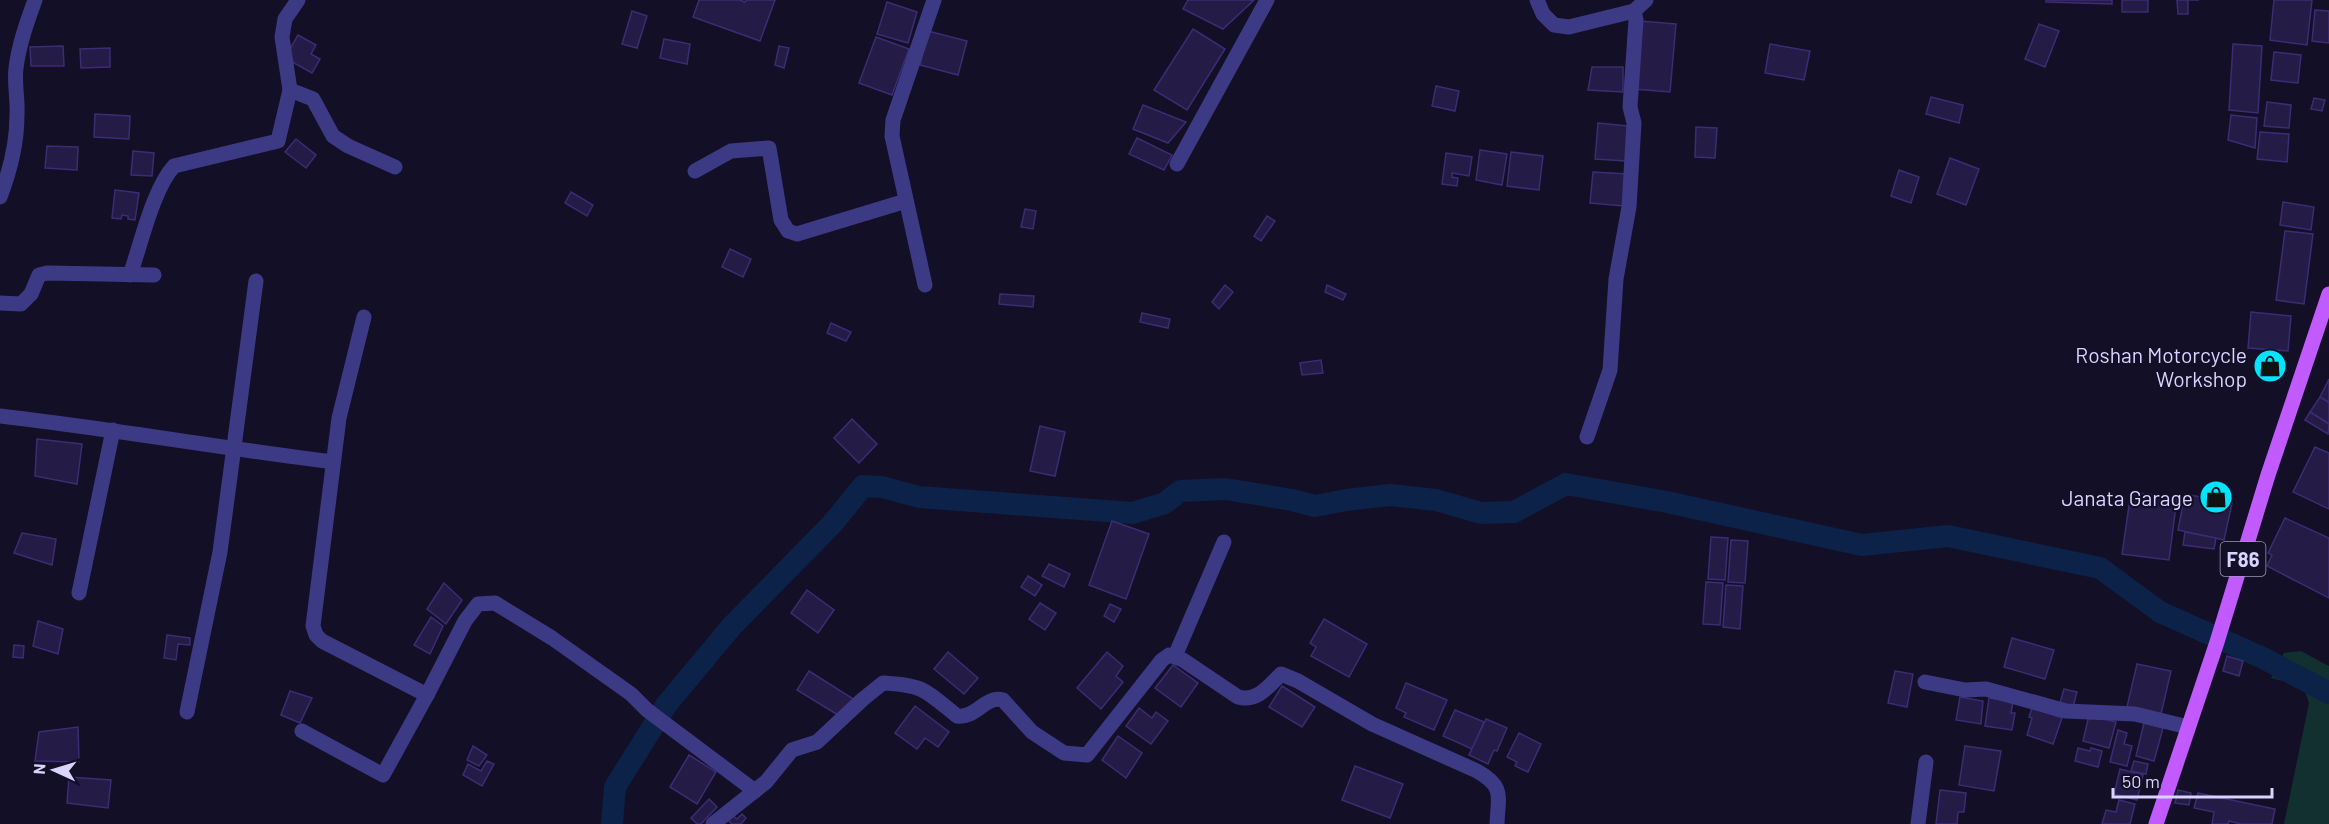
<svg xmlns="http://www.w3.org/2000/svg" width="2329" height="824" font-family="Barlow,sans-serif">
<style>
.green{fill:#12302f}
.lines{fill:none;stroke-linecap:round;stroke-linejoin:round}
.canal{stroke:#0c2248;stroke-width:22}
.building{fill:#241b47;stroke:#3b2d73;stroke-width:1.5}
.minor{stroke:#3d3a85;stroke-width:15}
.tertiary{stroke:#3d3a85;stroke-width:15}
.primary{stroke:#c25bff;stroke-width:15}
.labels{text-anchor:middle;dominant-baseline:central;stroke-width:4.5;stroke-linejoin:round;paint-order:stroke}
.shield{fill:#130f26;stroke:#9e99be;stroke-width:1.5}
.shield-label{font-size:20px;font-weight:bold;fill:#d9d4ff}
.poi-label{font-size:21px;fill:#d9d4ff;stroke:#130f26;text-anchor:end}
</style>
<rect width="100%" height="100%" fill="#130f26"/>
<polygon class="green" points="2301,651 2329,666 2329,824 2284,824 2309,703 2303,686 2271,678 2284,653"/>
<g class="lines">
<polyline class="canal" points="612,824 615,787 667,704 732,626 833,523 863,486 882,487 919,497 1133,513 1165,503 1180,491 1225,489 1292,500 1315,506 1346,500 1390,495 1436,500 1481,513 1514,512 1566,484 1667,502 1862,545 1948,536 2100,568 2160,612 2263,658 2329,693"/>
</g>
<g class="building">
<polygon points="699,0 740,0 745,2 746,0 775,0 760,41 693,17"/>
<polygon points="1188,0 1254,0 1223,29 1183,9"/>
<polygon points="2046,0 2112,0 2112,4 2046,2"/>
<rect x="2122" y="0" width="26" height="12"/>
<polygon points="2177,0 2199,0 2188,0 2188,14 2178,14"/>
<polygon points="2274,0 2312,0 2307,45 2270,40"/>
<polygon points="887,2 917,12 908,43 877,34"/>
<polygon points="2315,10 2329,11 2329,43 2312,41"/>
<polygon points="632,11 647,16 637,48 622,44"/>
<polygon points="1640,21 1676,24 1670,92 1634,89"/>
<polygon points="2039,24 2059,31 2045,67 2025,59"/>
<polygon points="1193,29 1225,49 1187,110 1154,90"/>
<polygon points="928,31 967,41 958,75 920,65"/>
<polygon points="298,35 316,45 311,54 320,59 312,73 285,58"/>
<polygon points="876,37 909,49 892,95 859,83"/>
<polygon points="664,39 690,44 687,64 660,58"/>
<polygon points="1770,44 1810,51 1804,80 1765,73"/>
<polygon points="2233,44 2262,46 2258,113 2229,110"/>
<polygon points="63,46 64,66 31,66 30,47"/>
<polygon points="779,46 789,48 784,68 775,65"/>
<polygon points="110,48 110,67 81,68 80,49"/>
<polygon points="2274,52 2301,55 2298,83 2271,80"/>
<polygon points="1592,67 1623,67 1623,92 1588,90"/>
<polygon points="1436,86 1459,91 1455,111 1432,106"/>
<polygon points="1931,97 1963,105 1959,123 1926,114"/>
<polygon points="2314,98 2325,100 2322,111 2311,109"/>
<polygon points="2267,102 2291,105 2289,128 2264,126"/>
<polygon points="1143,105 1186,122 1168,143 1133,129"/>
<polygon points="95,114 130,116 129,139 94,137"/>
<polygon points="2231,115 2257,118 2255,148 2228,140"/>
<polygon points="1598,123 1628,126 1626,161 1595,159"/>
<polygon points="1696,127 1717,128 1715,158 1695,157"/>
<polygon points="2260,132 2289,134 2287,162 2257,159"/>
<polygon points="1137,138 1172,155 1164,170 1129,154"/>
<polygon points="296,139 316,155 306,168 285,152"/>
<polygon points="47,146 78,147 77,170 45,168"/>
<polygon points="1480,150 1507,154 1502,185 1476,180"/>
<polygon points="133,151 154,153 152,176 131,175"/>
<polygon points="1511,152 1543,156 1539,190 1507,186"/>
<polygon points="1446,153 1472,157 1469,176 1452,173 1452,177 1458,178 1457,186 1442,184"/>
<polygon points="1950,158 1979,169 1966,205 1937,194"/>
<polygon points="1899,170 1919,177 1911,203 1891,196"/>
<polygon points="1593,172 1627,174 1624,206 1590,203"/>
<polygon points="115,190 139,193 135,220 128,219 128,216 122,215 121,219 112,218"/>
<polygon points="571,192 593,205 587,216 565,203"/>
<polygon points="2283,202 2314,207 2311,230 2280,225"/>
<polygon points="1025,209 1036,211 1033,229 1021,227"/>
<polygon points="1267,216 1275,221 1261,241 1254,236"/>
<polygon points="2285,231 2313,234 2304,304 2276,300"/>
<polygon points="730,249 751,259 743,277 722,267"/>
<polygon points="1225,285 1233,292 1219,309 1212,302"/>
<polygon points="1327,285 1346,294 1343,300 1325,292"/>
<polygon points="1000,294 1034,296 1033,307 999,304"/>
<polygon points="2251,312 2291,316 2288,351 2248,348"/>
<polygon points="1142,313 1170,319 1168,328 1140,322"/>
<polygon points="831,323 851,332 846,341 827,333"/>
<polygon points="1321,360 1323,373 1302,375 1300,363"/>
<polygon points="2329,379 2329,402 2320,397"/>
<polygon points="2320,397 2329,403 2329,424 2310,412"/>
<polygon points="2310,412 2329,424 2328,434 2305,420"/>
<polygon points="852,419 877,444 859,463 834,438"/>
<polygon points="1040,426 1065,432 1055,476 1030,471"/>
<polygon points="37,439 82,444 77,484 35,476"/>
<polygon points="2315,447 2329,453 2329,509 2293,492"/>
<polygon points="2131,492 2177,498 2169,560 2122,554"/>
<polygon points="2185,494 2232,503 2224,540 2178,530"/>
<polygon points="2285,518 2329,538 2329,598 2267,566 2272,555 2268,553"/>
<polygon points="1112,521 1149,534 1126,599 1089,585"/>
<polygon points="2185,532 2216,538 2214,549 2183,545"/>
<polygon points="22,533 56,539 52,565 14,553"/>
<polygon points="1711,537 1728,538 1725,580 1708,579"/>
<polygon points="1731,540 1748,541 1745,583 1728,582"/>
<polygon points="1049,564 1070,574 1064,587 1042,576"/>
<polygon points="1028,576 1042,585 1035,596 1021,587"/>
<polygon points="1706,582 1723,583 1720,625 1703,624"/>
<polygon points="444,583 462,600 446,624 427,609"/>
<polygon points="1726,585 1743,586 1740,629 1723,627"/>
<polygon points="807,590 834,610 818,633 791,613"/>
<polygon points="1040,603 1056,613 1045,630 1029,619"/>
<polygon points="1110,604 1121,609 1114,622 1104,616"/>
<polygon points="431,617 443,626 430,654 414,645"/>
<polygon points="1324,619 1367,644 1349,677 1311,656 1316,647 1310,643"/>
<polygon points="38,621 63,629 58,654 33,646"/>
<polygon points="167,635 190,638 190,645 178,644 176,660 164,658"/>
<polygon points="2012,638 2054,650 2045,679 2004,667"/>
<polygon points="14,645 24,646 23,658 13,657"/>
<polygon points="948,652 978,678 964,694 934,669"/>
<polygon points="1107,652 1123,666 1116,676 1123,682 1101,709 1077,688"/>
<polygon points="2227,656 2243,661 2239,676 2223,671"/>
<polygon points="2137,664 2171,671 2161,714 2127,707"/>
<polygon points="1173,665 1198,683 1181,707 1155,688"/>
<polygon points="809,671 855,700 838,715 797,690"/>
<polygon points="1895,671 1913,674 1907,707 1888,703"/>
<polygon points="1406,683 1447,700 1434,730 1404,717 1406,713 1396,708"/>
<polygon points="1282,686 1315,707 1302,727 1269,707"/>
<polygon points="2064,689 2077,692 2073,707 2060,703"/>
<polygon points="290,691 312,698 300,723 281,715"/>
<polygon points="1960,697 1983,701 1981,724 1956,720"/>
<polygon points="1989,698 2013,702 2011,713 2015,713 2012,730 1985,726"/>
<polygon points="915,706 949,732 938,747 925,738 917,749 895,733"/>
<polygon points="1139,708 1152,718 1156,712 1168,721 1151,744 1126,726"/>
<polygon points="2032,708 2062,718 2053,744 2027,735 2032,718 2029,717"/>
<polygon points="1455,710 1484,722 1472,749 1443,736"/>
<polygon points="2089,715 2116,722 2109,748 2083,741"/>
<polygon points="1486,719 1507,728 1497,751 1494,750 1488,764 1469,755"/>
<polygon points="2144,723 2163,728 2154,761 2136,756"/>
<polygon points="78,727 79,762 35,761 39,732"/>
<polygon points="2118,730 2127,733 2124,744 2132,746 2127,766 2110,762"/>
<polygon points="1519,733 1541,744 1528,772 1515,766 1517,762 1507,757"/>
<polygon points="1118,736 1142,753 1126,778 1102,760"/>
<polygon points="473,746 487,755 479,766 467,760"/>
<polygon points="1965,746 2001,751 1994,791 1959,785"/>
<polygon points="2078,748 2090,751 2091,748 2102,751 2098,767 2075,761"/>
<polygon points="689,755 716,772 697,804 670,787"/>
<polygon points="487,761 494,764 482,786 463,775 468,764 481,771"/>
<polygon points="2134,761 2148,764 2146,774 2131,771"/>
<polygon points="1355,766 1403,784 1390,818 1342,800"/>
<polygon points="2120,769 2143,775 2137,800 2114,794"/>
<polygon points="69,777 111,780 108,808 67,803"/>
<polygon points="1940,790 1966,793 1964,812 1958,812 1957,824 1936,824"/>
<polygon points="2178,790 2191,793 2189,805 2175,803"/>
<polygon points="2198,793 2275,809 2272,824 2241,824 2229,821 2228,824 2212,824 2214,812 2194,808"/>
<polygon points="709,799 717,807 701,824 697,824 691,818"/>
<polygon points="2119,800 2135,804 2130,824 2102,824 2106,810 2116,812"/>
<polygon points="742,814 746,818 741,824 732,824 728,820 732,815 737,819"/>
</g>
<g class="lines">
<g class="minor">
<polyline points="1537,0 1543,14 1554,25 1569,27 1634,11 1646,0"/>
<polyline points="290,90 313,99 333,136 348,146 395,167"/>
<polyline points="1177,164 1267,0"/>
<polyline points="695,171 731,151 769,148 781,220 788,231 797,234 906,201"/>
<path d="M 130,275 C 141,244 153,189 174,166 L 278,141 L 290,90 L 282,37 L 285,19 L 298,0"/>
<polyline points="925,285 892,136 893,120 934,0"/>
<polyline points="0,303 21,304 31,294 39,275 47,273 154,275"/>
<polyline points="364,317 339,418 313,626 316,635 322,641 427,695 465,621 478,604 495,603 552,638 631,694 647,710 755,791"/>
<path d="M 0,416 C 111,429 222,448 333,462"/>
<polyline points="1587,437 1610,370 1616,279 1629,207 1634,123 1630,107 1636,20 1634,11"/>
<polyline points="79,593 113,430"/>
<polyline points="1175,656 1224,542"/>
<polyline points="1925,682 1965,690 1986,689 2066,711 2135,714 2188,727"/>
<polyline points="187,712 220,552 256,281"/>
<polyline points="302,731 383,775 427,695"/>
<path d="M 713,824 L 766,782 L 792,750 L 817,742 L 863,699 L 883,683 C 924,685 925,690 957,716 C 975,719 986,695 1003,700 L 1032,732 L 1064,753 L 1087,755 L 1162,660 L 1169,655 L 1183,660 L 1238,697 C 1257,702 1268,687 1281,674 L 1298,681 L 1372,724 L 1477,771 C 1505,787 1498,796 1497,824"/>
<polyline points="1918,824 1926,762"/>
</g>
<path class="tertiary" d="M 0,197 C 10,171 17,143 17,115 C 18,99 14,83 16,68 C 19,44 27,22 35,0"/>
<polyline class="primary" points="2156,824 2217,642 2268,475 2329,294"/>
</g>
<defs>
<symbol id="shop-disc" viewBox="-11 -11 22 22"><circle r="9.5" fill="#00e5ff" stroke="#130f26"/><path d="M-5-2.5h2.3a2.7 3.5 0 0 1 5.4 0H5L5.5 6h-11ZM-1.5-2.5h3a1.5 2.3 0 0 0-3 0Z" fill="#111"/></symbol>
</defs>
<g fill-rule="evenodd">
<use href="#shop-disc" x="2251" y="347" width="38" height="38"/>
<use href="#shop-disc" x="2197" y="478" width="38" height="38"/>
</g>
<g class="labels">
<rect class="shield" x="2220.5" y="542" width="45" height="34" rx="4.5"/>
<g class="shield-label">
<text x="2243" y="559">F86</text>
</g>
<g class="poi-label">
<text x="2247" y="354">Roshan Motorcycle<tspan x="2247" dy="24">Workshop</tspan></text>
<text x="2193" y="497">Janata Garage</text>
</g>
</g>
<g transform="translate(54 770) rotate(274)" stroke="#130f26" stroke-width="4.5" paint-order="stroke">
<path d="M0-4.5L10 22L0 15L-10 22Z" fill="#d9d4ff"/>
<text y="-9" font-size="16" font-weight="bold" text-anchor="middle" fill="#d9d4ff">N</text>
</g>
<path d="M2113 788v9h159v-9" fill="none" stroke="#d9d4ff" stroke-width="3"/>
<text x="2122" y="788" font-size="18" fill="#d9d4ff" stroke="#130f26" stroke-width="4.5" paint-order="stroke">50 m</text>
</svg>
